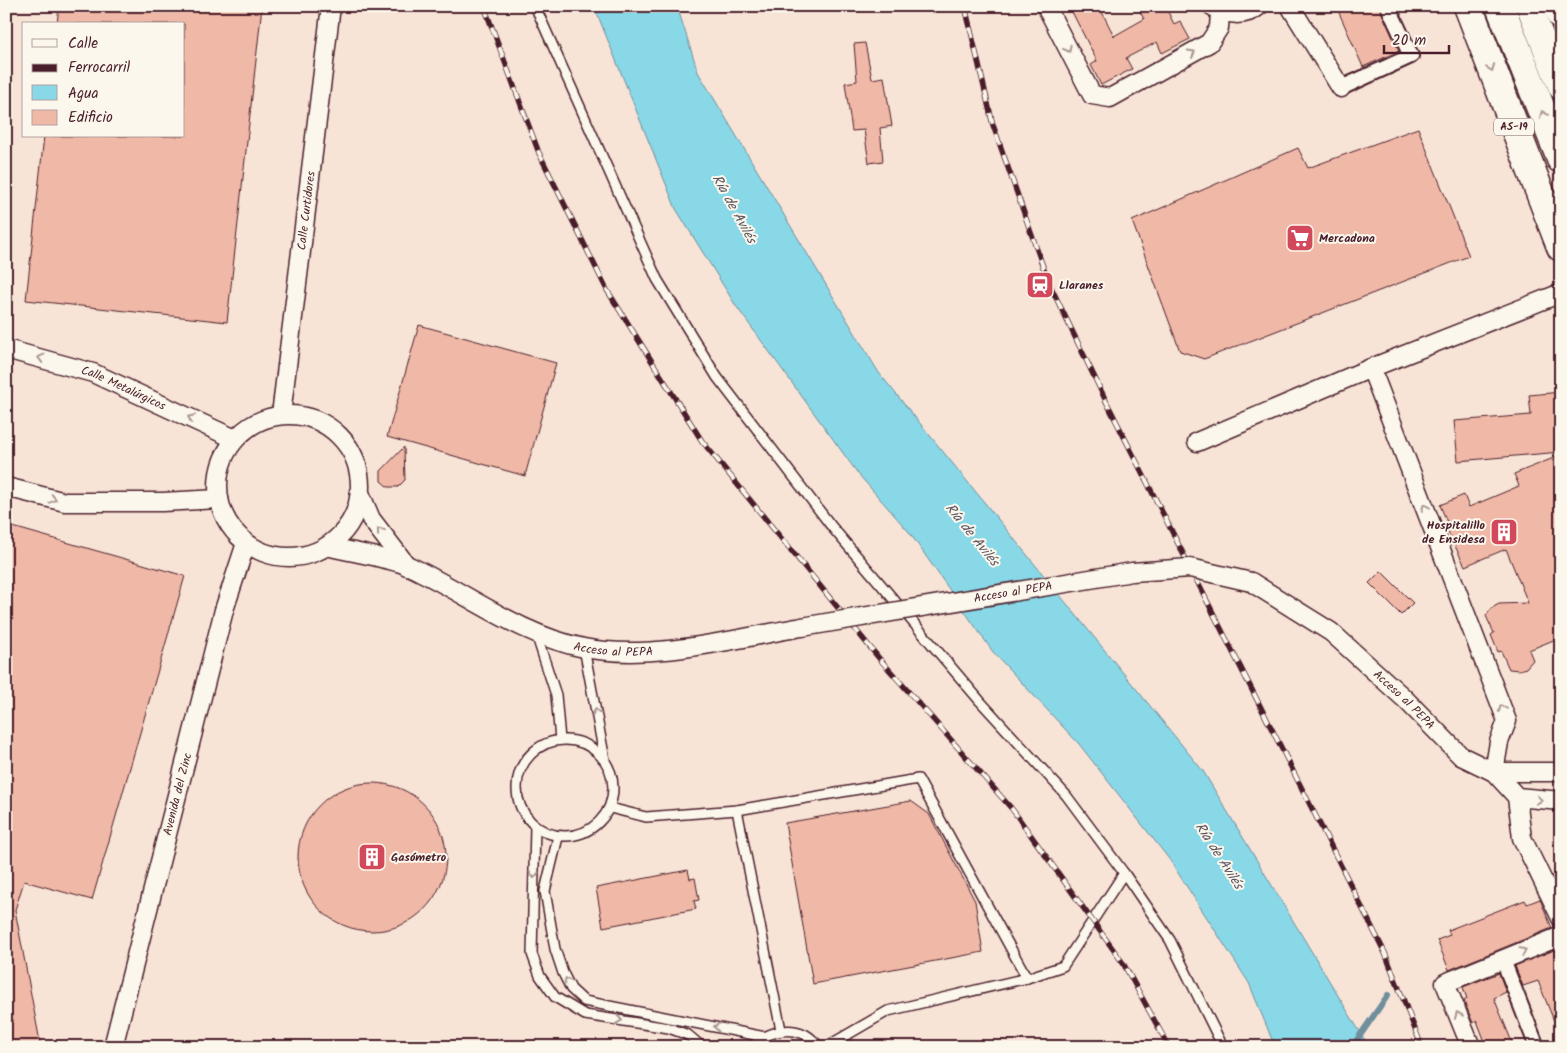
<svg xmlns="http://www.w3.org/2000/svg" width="1567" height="1053" font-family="Kalam,sans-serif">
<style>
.water{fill:#89d8e7;stroke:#708e9c}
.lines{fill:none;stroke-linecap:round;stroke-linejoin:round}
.stream{stroke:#708e9c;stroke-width:6}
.building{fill:#f0b8a6;stroke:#4a1f2b}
.service-casing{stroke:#4a1f2b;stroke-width:12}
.pedestrian-casing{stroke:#4a1f2b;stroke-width:18}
.minor-casing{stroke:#4a1f2b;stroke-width:21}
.secondary-casing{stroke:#4a1f2b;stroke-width:29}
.primary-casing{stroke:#4a1f2b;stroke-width:31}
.motorway-casing{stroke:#4a1f2b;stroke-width:31}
.service{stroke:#fbf7ec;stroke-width:9}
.pedestrian{stroke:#fbf7ec;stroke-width:14}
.minor{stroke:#fbf7ec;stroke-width:18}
.secondary{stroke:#fbf7ec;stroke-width:25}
.primary{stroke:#fbf7ec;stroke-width:28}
.motorway{stroke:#fbf7ec;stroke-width:28}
.rail-casing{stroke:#4a1f2b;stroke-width:5.5}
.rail{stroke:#fbf7ec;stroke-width:4;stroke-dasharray:11;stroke-linecap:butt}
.minor-bridge-casing{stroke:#4a1f2b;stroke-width:21;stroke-linecap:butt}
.minor-bridge{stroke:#fbf7ec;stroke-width:18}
.oneway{stroke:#ab9695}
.labels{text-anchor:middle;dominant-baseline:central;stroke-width:4;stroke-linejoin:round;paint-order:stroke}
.shield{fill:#fbf7ec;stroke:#7f6065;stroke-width:1}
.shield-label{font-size:11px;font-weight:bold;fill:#4a1f2b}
.street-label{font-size:12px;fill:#4a1f2b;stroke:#fbf7ec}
.poi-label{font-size:12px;font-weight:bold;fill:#4a1f2b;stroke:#fbf7ec;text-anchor:start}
.water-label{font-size:14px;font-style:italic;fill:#5d5663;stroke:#fbf7ec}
</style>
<rect width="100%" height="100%" fill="#f8e4d7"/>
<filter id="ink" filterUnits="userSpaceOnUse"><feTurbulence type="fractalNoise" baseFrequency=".02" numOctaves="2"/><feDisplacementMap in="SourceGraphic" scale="10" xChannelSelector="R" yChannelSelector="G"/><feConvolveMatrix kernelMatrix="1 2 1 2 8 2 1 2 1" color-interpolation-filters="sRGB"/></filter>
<g filter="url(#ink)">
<polygon class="water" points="594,6 677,6 698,72 879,373 1203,771 1369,1047 1275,1047 1249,983 1169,859 1079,744 993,652 909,532 859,475 736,306 676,209"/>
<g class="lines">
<polyline class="stream" points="1352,1047 1388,995"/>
</g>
<g class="building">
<polygon points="59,6 262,6 227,322 26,300 44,136 184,136 184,24 57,24"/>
<polygon points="1069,6 1099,6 1114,36 1144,19 1137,6 1165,6 1174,24 1180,21 1190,39 1162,53 1157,42 1126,58 1132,69 1101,85 1091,65 1097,61"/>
<polygon points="1336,6 1379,6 1399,51 1363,67"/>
<polygon points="865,43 872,79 884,77 892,126 880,128 883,161 869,163 864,130 852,131 845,83 857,81 854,44"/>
<polygon points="1418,128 1469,256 1204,359 1180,351 1132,221 1298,148 1308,168"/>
<polygon points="419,325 556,363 525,476 387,437"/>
<polygon points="1561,392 1561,452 1458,461 1454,421 1531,415 1529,395"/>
<polygon points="404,447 405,480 398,487 388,487 381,481 381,471"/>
<polygon points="1561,455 1561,637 1529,650 1533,660 1526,668 1519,670 1509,669 1501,651 1498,652 1491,635 1494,633 1486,616 1492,608 1499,604 1528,603 1506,549 1465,566 1446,528 1449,527 1440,505 1464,495 1469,507 1519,486 1514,474"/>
<polygon points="6,525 185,576 92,900 24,881 15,910 41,1047 6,1047"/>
<polygon points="1381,571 1413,603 1401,615 1369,583"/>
<circle cx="372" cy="857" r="74"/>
<polygon points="911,801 929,814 975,901 983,952 813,984 785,823"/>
<polygon points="688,870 690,879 695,878 699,900 694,901 696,909 603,927 596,888"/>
<polygon points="1540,899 1552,928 1449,970 1437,940 1450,935 1448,930 1525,900 1527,904"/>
<polygon points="1554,950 1561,967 1560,1036 1538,981 1523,986 1515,966"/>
<polygon points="1499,973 1506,992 1494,998 1514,1047 1487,1047 1477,1021 1473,1023 1464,1001 1467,999 1463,987"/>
</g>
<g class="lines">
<defs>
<g id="service">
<polyline points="535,6 657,279 717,377 832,527 980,701 1066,795 1124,873 1170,940 1223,1047"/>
<polyline points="536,634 556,695 560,740"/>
<polyline points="584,648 605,760"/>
<circle cx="565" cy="788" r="48"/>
<polyline points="610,808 646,817 737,810 918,779 1027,978"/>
<polyline points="737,810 781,1030"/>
<polyline points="535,826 532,954 540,976 555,997 585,1015 669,1028 688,1035 702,1047"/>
<polyline points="558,837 545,891 555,949 563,973 571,989 584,1001 765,1037"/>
<path d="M 753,1047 C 764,1033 787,1026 804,1034 C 810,1036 815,1043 820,1047"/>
<polyline points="826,1047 888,1011 1027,978 1063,966 1124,873"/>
</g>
<g id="pedestrian">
<polyline points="1341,88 1411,56 1388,6"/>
<polyline points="1503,960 1537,1047"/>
</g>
<g id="minor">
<polyline points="1046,6 1092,95 1110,98 1209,43 1219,28 1220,12"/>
<path d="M 1212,6 C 1226,16 1246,17 1259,6"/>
<polyline points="1290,6 1341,88"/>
<path id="s1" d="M 6,349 L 93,373 L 235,439"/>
<polyline points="1371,368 1507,721 1499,742 1494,772"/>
<circle cx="289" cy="486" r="71"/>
<path id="s2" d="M 281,415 L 331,6"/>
<polyline points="1197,442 1371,368 1561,293"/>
<polyline points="6,487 65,502 162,502 219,499"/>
<polyline points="360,493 371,519 407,566"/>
<path id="s3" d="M 327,546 C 350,552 389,558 409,566 C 467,593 519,635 584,648 C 653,661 733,639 802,627"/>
<path id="s4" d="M 1251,582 L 1331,632 L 1405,699 L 1461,756 L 1494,772 L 1517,797 L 1561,801"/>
<polyline points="1494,772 1561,772"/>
<polyline points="1517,797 1522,838 1561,918"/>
<path id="s5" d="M 113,1047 L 224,610 L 246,543"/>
<polyline points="1471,1047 1445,983 1561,936"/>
</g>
<polyline id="secondary" points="1529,6 1561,87"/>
<g id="primary">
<polyline points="1468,6 1561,247"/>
<polyline points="1500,6 1561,159"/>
</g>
<polyline id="motorway" points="1557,6 1561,15"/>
</defs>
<use href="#service" class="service-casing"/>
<use href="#pedestrian" class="pedestrian-casing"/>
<use href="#minor" class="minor-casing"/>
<use href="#secondary" class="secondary-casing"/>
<use href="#primary" class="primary-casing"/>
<use href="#motorway" class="motorway-casing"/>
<use href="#service" class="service"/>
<use href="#pedestrian" class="pedestrian"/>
<use href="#minor" class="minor"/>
<use href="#secondary" class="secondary"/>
<use href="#primary" class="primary"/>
<use href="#motorway" class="motorway"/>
<defs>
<g id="rail">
<polyline points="484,6 539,153 607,290 702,441 878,657 1012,809 1123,963 1169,1047"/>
<polyline points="965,6 993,125 1048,281 1106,401 1385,953 1422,1047"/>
</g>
</defs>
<use href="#rail" class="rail-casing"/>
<use href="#rail" class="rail"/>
<defs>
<g id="minor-bridge">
<path id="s6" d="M 802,627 L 1132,572 L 1190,568 L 1251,582"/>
</g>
</defs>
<use href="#minor-bridge" class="minor-bridge-casing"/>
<use href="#minor-bridge" class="minor-bridge"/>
</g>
<defs><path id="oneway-chevron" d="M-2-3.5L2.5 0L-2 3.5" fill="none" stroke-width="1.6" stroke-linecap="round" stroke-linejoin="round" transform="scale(1.25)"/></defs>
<g class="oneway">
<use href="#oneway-chevron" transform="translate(1068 49) rotate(62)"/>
<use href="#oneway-chevron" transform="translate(1192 53) rotate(-30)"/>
<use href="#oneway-chevron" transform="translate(1491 68) rotate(69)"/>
<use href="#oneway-chevron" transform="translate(1543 114) rotate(-112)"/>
<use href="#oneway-chevron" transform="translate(41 358) rotate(-165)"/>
<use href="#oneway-chevron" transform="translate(191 418) rotate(-155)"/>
<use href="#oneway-chevron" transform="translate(53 499) rotate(15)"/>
<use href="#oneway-chevron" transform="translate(1425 507) rotate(-111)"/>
<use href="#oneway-chevron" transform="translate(380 531) rotate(-128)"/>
<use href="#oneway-chevron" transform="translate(1502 708) rotate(-111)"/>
<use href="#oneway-chevron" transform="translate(596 712) rotate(-101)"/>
<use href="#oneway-chevron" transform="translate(1539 800) rotate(7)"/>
<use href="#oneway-chevron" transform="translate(534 875) rotate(91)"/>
<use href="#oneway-chevron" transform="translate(1523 951) rotate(-22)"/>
<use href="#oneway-chevron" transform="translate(567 981) rotate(-117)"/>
<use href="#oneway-chevron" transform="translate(1458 1015) rotate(-112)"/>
<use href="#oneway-chevron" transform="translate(619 1020) rotate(9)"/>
<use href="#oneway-chevron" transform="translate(717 1027) rotate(-169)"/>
</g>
</g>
<defs>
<symbol id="supermarket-square" viewBox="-11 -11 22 22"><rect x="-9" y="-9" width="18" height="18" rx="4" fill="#d1495b" stroke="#fbf7ec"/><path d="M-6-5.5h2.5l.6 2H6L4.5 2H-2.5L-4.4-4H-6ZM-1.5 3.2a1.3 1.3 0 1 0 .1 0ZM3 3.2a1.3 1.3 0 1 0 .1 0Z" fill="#fff"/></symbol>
<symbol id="station-square" viewBox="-11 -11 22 22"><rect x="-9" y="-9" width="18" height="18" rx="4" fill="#d1495b" stroke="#fbf7ec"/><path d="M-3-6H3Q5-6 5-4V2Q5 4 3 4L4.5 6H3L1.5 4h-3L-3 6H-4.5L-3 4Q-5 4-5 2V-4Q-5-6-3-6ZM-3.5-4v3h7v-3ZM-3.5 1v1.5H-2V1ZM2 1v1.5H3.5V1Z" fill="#fff"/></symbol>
<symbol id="building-square" viewBox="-11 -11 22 22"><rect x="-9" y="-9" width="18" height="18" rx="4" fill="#d1495b" stroke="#fbf7ec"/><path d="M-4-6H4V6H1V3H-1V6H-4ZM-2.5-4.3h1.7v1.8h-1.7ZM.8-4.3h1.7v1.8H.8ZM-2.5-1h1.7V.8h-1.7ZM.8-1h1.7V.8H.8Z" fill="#fff"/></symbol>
</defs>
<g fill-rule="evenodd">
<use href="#supermarket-square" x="1284" y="222" width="32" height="32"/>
<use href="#station-square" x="1024" y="269" width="32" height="32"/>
<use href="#building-square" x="1488" y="516" width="32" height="32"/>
<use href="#building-square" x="356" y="841" width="32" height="32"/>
</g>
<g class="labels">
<rect class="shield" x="1494" y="118.5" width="40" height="17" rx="4"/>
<g class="shield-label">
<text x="1514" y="127">AS-19</text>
</g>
<g class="street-label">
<text stroke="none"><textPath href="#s2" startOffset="206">Calle Curtidores</textPath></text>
<text stroke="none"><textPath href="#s1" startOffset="124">Calle Metalúrgicos</textPath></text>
<text stroke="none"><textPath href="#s6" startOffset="214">Acceso al PEPA</textPath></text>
<text stroke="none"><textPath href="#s3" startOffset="308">Acceso al PEPA</textPath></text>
<text stroke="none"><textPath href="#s4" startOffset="194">Acceso al PEPA</textPath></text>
<text stroke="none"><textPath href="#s5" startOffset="261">Avenida del Zinc</textPath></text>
</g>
<g class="poi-label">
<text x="1319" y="238">Mercadona</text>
<text x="1059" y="285">Llaranes</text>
<text x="1485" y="525" text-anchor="end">Hospitalillo<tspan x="1485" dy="14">de Ensidesa</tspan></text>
<text x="391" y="857">Gasómetro</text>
</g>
<g class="water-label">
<text transform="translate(734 209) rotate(61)">Ría de Avilés</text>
<text transform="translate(972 535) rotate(51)">Ría de Avilés</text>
<text transform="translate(1219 856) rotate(57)">Ría de Avilés</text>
</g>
</g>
<rect width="1567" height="1053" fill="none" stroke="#fbf7ec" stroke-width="25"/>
<rect x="12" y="12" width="1542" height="1028" fill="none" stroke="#4a1f2b" stroke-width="2" filter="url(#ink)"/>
<rect x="22" y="22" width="162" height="115" fill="#fbf7ec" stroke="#b4a19f"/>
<rect x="32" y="39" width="25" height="8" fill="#fbf7ec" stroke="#b4a19f"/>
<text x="68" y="48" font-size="15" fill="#4a1f2b">Calle</text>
<rect x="32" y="64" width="25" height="8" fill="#4a1f2b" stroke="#b4a19f"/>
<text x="68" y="72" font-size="15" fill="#4a1f2b">Ferrocarril</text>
<rect x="32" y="85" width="25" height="15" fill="#89d8e7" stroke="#b4a19f"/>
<text x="68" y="98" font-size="15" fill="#4a1f2b">Agua</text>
<rect x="32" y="110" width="25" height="15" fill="#f0b8a6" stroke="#b4a19f"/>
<text x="68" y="122" font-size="15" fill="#4a1f2b">Edificio</text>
<path d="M1384 45v8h65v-8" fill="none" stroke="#4a1f2b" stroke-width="2.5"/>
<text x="1392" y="45" font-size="15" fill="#4a1f2b" stroke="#fbf7ec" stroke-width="4" paint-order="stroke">20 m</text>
</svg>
